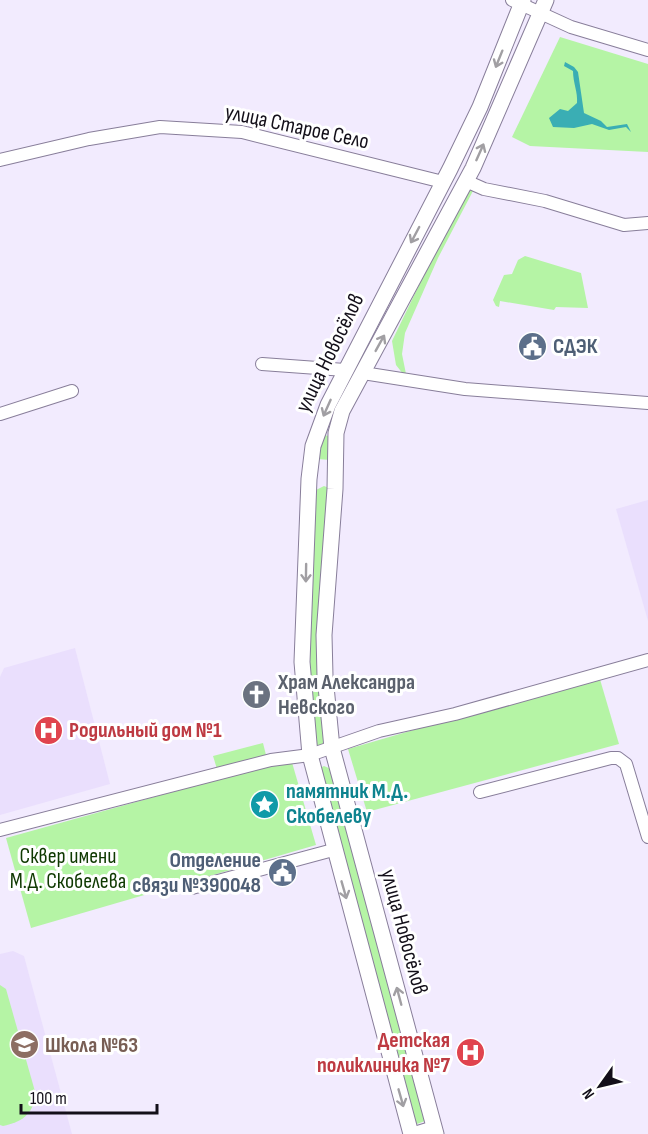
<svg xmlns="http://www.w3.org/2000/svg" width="648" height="1134" font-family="'Sofia Sans Condensed',sans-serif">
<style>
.built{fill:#eadffd}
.green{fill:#b5f4a5}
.water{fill:#3aaeb4}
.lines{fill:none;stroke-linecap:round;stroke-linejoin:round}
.minor-casing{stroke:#887e9a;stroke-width:14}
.major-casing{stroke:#887e9a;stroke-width:17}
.minor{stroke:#fff;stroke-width:12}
.major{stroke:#fff;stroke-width:15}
.oneway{stroke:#a19fa3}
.labels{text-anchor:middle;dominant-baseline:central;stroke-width:6;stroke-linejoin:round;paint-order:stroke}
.street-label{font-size:22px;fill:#130f19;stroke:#fff}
.service-label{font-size:22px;font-weight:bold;fill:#4e5e75;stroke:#fff;text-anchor:start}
.worship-label{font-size:22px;font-weight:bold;fill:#5b616d;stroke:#fff;text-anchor:start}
.health-label{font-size:22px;font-weight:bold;fill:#be3a42;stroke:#fff;text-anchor:start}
.culture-label{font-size:22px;font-weight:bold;fill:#0d838f;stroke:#fff;text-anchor:start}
.park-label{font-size:22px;fill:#0f3901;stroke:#fff}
.education-label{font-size:22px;font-weight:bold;fill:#785e54;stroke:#fff;text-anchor:start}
</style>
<rect width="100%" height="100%" fill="#f2ebfe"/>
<g class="built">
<polygon points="648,500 648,621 616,509"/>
<polygon points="75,648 110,784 0,815 0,677 4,668"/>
<polygon points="13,951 24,956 72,1134 0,1134 0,954"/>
</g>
<g class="green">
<polygon points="560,37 648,64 648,152 530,146 512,137"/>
<polygon points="466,188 474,189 438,258 405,333 402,354 407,379 396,365 392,341"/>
<polygon points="525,256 581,273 588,308 556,307 554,310 500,301 499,307 496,306 493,300 504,275 512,274 518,260"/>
<polygon points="324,435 329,436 330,460 318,459 319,440"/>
<polygon points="324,486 329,488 324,745 315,745 307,674 316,490"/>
<polygon points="599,676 619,744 367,812 348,749"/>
<polygon points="263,743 266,755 217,769 213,756"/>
<polygon points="291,759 316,845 31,928 6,838"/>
<polygon points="324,766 331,769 425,1121 417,1124 414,1121 320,768"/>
<path d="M 0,985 L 6,989 L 36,1095 C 32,1115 22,1122 3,1126 L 0,1125 Z"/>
</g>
<path class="water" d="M 565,62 L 574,67 L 578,72 L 584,113 L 601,121 L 607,127 L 627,124 L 631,132 L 626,127 L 609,130 L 592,124 L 574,128 L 553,127 L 549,118 L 560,109 L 568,111 L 577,103 C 578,92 573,83 573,71 L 564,66 Z"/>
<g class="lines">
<defs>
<g id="minor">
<polyline points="512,0 571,27 648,50"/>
<polyline points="0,160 89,139 160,127 242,132 443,182"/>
<polyline points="466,181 484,189 545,201 624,225 648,223"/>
<polyline points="262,364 345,370"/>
<polyline points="363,373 465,389 648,403"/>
<polyline points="0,414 72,391"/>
<polyline points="480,792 611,758 618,758 626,764 648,837"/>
<polyline points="0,830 271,760 310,755 379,731 455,714 648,660"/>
<polyline points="192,888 333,850"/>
<polyline points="411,1134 434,1127"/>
</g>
<g id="major">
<polyline points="411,1134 310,755 302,662 309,479 313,446 328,405 450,169 480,107 523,0"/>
<polyline points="436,1134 332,748 325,676 324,635 335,489 336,433 342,411 473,168 546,0"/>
</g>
</defs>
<use href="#minor" class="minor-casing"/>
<use href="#major" class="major-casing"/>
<use href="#minor" class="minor"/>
<use href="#major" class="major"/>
</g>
<defs><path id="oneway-shaft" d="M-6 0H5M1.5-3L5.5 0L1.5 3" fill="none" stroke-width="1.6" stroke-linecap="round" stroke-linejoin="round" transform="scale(1.5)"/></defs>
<g class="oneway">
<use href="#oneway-shaft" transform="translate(499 59) rotate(112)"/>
<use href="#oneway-shaft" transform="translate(480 152) rotate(-66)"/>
<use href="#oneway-shaft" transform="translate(415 235) rotate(118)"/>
<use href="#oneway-shaft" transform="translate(380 343) rotate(-61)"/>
<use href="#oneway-shaft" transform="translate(327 408) rotate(114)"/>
<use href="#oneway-shaft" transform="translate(306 573) rotate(91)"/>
<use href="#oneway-shaft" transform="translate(344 890) rotate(74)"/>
<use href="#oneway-shaft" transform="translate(399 996) rotate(-105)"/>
<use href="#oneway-shaft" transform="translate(401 1098) rotate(74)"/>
</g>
<defs>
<symbol id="civic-disc" viewBox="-11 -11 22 22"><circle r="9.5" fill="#5c6f8a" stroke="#fff"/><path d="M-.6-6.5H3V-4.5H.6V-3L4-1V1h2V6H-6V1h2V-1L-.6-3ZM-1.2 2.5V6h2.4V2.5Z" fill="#fff"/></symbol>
<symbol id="church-disc" viewBox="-11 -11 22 22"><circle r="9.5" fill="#6b7280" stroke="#fff"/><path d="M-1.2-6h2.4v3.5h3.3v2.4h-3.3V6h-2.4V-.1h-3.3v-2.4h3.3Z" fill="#fff"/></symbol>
<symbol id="hospital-disc" viewBox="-11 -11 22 22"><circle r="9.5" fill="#e0444e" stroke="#fff"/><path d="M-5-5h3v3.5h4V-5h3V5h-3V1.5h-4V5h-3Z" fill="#fff"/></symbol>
<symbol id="sight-disc" viewBox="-11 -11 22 22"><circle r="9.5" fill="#0f9aa8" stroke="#fff"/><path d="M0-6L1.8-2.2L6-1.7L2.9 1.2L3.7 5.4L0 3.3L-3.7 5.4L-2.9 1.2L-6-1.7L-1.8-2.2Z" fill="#fff"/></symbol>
<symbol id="school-disc" viewBox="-11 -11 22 22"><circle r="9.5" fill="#8d6e63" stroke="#fff"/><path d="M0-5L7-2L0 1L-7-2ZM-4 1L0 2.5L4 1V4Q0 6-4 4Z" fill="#fff"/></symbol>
</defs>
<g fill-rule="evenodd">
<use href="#civic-disc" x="516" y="330" width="33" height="33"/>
<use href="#church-disc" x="240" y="678" width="33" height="33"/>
<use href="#hospital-disc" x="32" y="714" width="33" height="33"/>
<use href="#sight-disc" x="248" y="788" width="33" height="33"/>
<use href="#civic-disc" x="266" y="856" width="33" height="33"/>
<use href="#school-disc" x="8" y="1028" width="33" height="33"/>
<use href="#hospital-disc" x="454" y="1036" width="33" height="33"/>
</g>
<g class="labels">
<g class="street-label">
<text transform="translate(297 127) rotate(12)">улица Старое Село</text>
<text transform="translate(330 353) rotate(-64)">улица Новосёлов</text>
<text transform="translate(404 932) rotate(75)">улица Новосёлов</text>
</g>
<g class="service-label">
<text x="553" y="346">СДЭК</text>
<text x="261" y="860" text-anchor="end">Отделение<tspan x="261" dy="25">связи №390048</tspan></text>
</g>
<g class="worship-label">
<text x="278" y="682">Храм Александра<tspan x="278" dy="25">Невского</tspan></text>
</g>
<g class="health-label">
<text x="69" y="730">Родильный дом №1</text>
<text x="450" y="1040" text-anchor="end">Детская<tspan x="450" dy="25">поликлиника №7</tspan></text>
</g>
<g class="culture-label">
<text x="286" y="791">памятник М.Д.<tspan x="286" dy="25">Скобелеву</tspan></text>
</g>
<g class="park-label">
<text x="68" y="856">Сквер имени<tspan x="68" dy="25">М.Д. Скобелева</tspan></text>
</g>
<g class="education-label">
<text x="45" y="1045">Школа №63</text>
</g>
</g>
<g transform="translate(600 1086) rotate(236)" stroke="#ffffff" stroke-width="4.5" paint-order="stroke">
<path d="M0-4.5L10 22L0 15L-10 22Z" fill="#130f19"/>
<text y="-9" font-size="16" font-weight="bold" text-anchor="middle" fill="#130f19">N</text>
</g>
<path d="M21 1104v9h136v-9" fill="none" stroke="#130f19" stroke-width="3"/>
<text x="30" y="1104" font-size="18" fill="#130f19" stroke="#ffffff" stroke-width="4.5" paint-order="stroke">100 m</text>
</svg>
